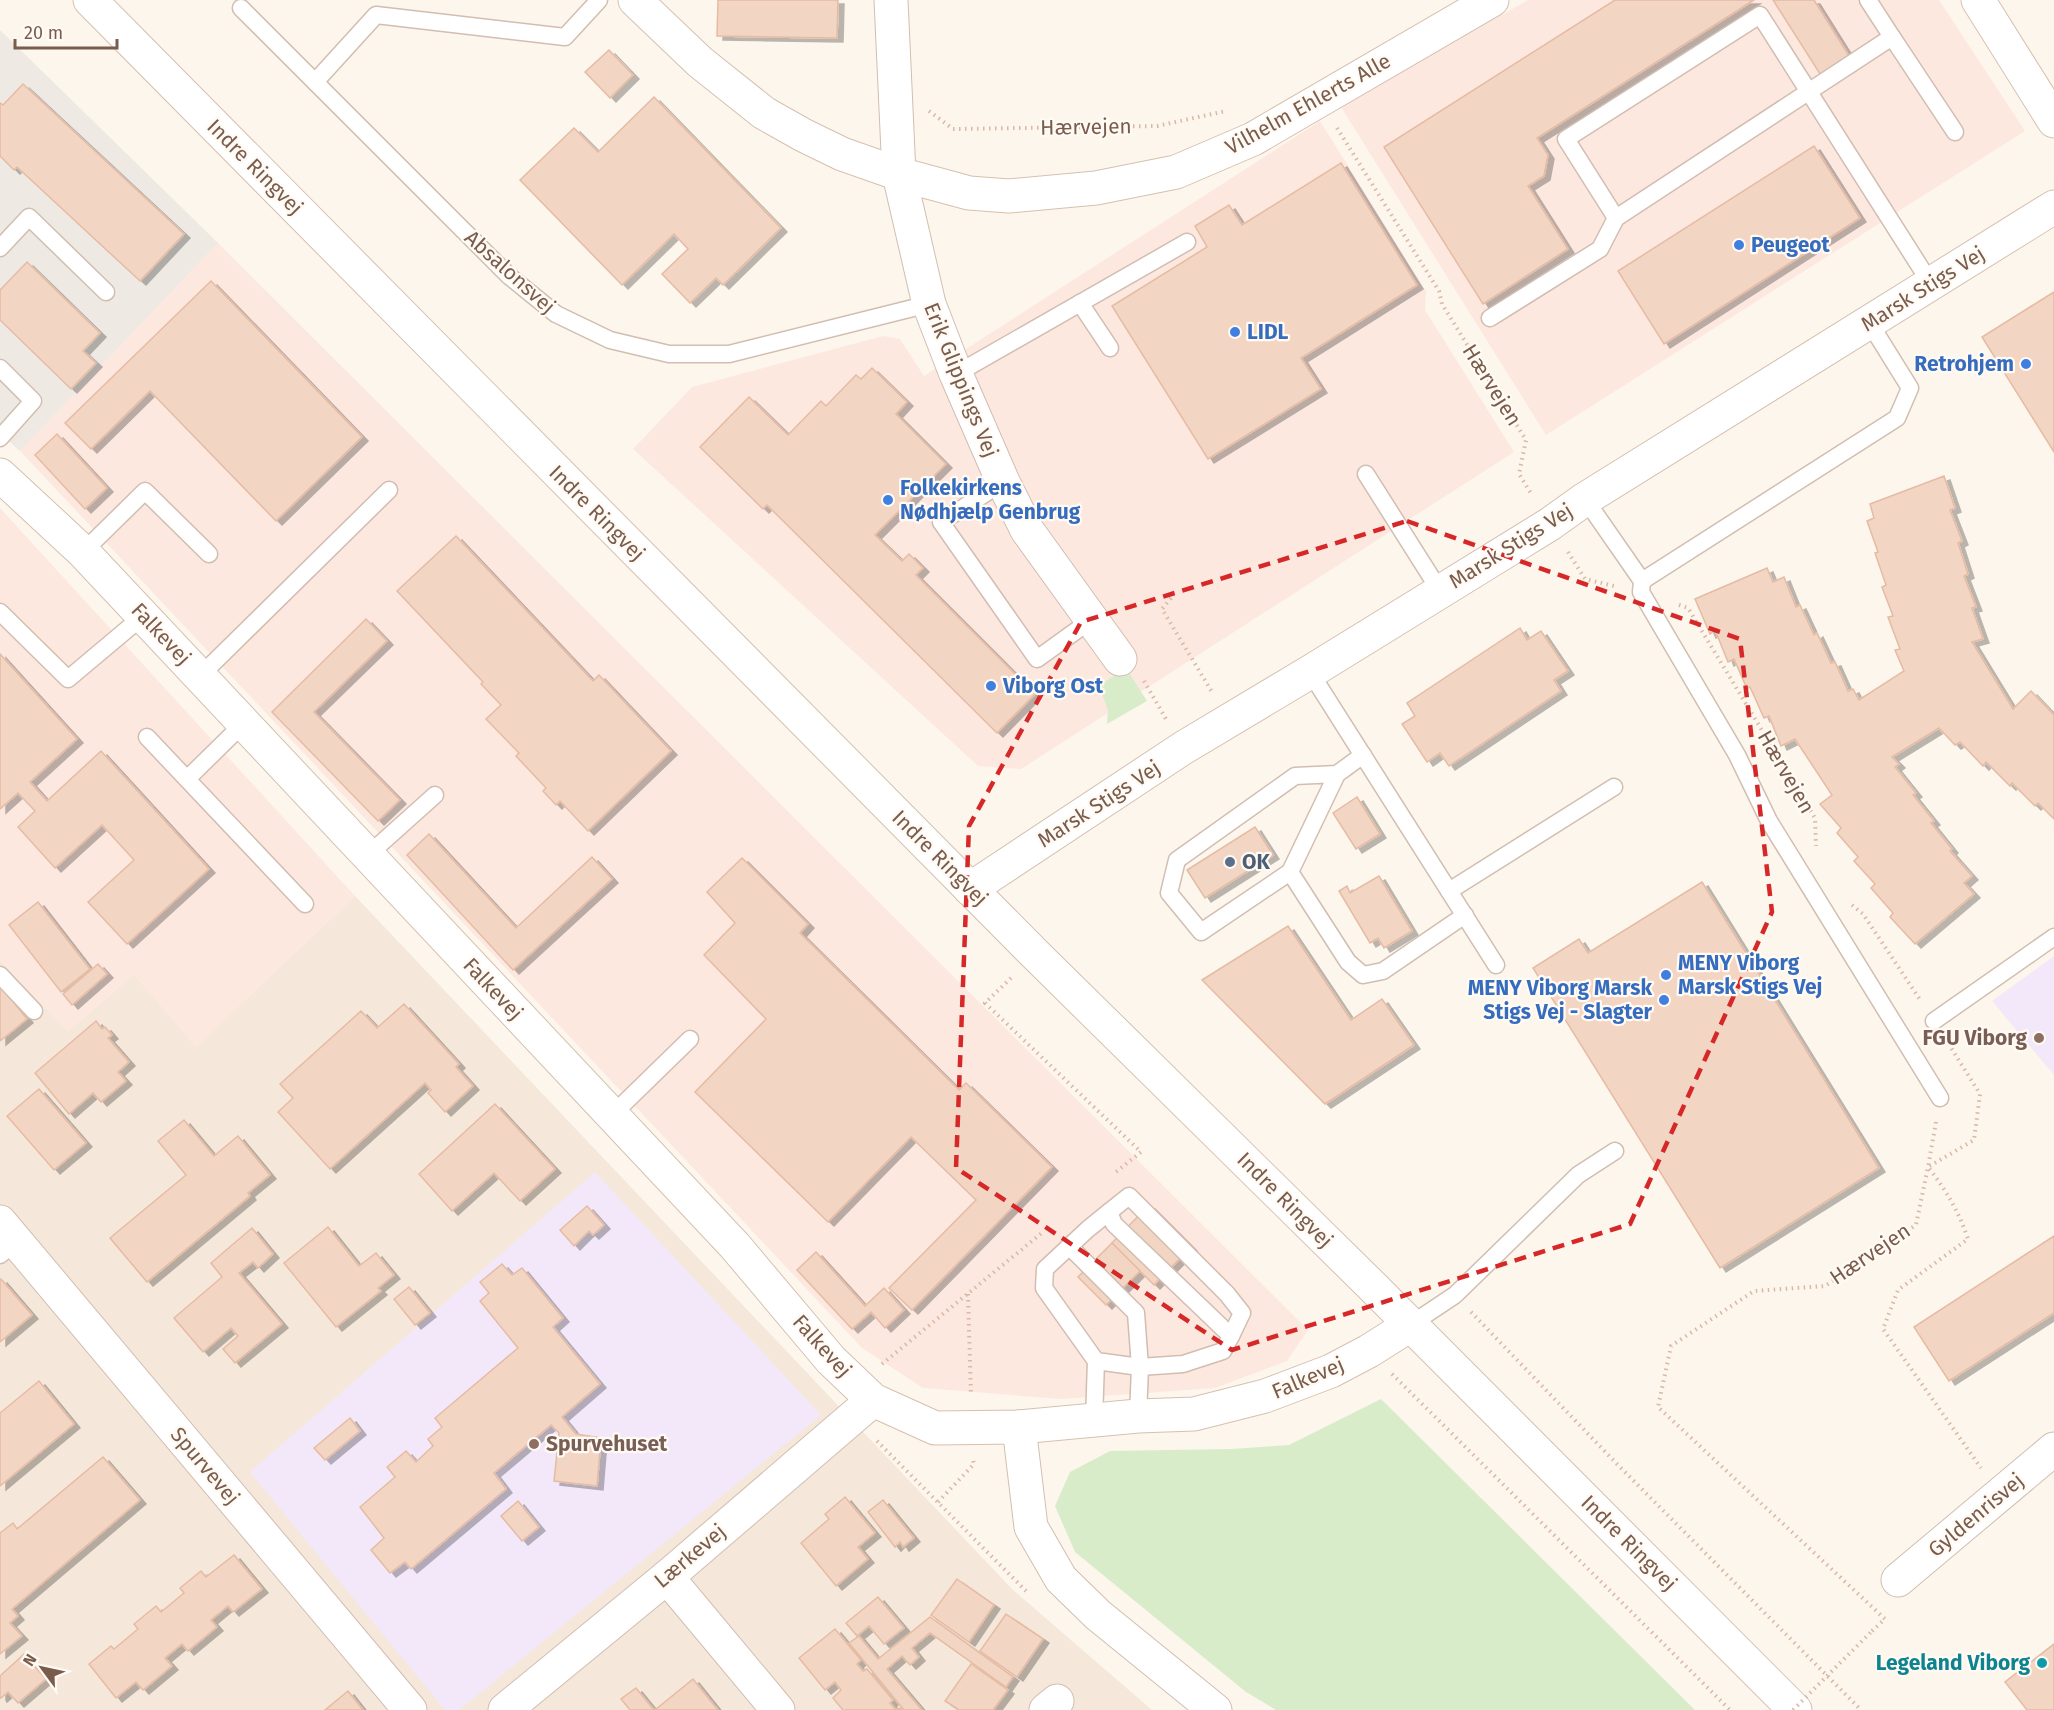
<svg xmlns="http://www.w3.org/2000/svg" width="2054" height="1710" font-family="'Fira Sans',sans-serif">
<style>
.residential{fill:#f5e8da}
.commercial{fill:#fde8e0}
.industrial{fill:#efe9e4}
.education{fill:#f3e8fa}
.green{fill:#d8ecc9}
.building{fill:#f3d5c3;stroke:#e6bba3;stroke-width:1.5;filter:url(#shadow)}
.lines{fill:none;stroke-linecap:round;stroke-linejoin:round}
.lane-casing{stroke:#d1beb0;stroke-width:19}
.street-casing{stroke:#d1beb0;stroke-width:35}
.secondary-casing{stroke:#d6c0b0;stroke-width:35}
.path{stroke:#d9b8a5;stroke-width:4;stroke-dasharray:1.5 4.5;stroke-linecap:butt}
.lane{stroke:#fff;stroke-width:16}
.street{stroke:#fff;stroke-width:33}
.secondary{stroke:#fff;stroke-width:33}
.path-bridge{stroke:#d9b8a5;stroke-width:4;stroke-dasharray:1.5 4.5;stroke-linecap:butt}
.marked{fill:none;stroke:#d62828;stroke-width:4.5;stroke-dasharray:12 8;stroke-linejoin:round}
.shop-dot{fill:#3f7fe0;stroke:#fffaf3;stroke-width:2}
.service-dot{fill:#5c6f8a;stroke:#fffaf3;stroke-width:2}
.education-dot{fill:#8d6e63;stroke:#fffaf3;stroke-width:2}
.culture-dot{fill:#0f9aa8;stroke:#fffaf3;stroke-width:2}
.labels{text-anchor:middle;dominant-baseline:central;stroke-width:4.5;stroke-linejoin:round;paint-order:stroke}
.street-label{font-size:21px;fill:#7a5c4d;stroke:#fffaf3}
.shop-label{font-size:21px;font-weight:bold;fill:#366cbe;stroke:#fffaf3;text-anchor:start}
.service-label{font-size:21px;font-weight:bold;fill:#4e5e75;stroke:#fffaf3;text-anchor:start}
.education-label{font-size:21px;font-weight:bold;fill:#785e54;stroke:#fffaf3;text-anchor:end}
.culture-label{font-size:21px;font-weight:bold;fill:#0d838f;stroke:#fffaf3;text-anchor:end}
</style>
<defs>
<filter id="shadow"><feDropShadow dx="6" dy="4" stdDeviation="0" flood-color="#0004"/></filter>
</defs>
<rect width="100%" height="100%" fill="#fdf6ec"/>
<polygon class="residential" points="355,896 1012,1589 1152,1710 0,1710 0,960 68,1031 134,974 196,1046"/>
<g class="commercial">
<polygon points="1528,0 1939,0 2025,131 1546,435 1341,107"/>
<polygon points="1320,121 1426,291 1425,310 1514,452 1021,769 978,766 633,449 692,387 883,336 900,339 924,376"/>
<polygon points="218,243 1308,1330 1287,1361 1215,1388 1061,1399 923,1388 862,1348 20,451"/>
<polygon points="0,508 355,896 196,1047 134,974 68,1031 0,960"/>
</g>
<polygon class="industrial" points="0,30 218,243 20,451 0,433"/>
<g class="education">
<polygon points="2054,956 2054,1075 1992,1001"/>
<polygon points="595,1172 821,1415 459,1710 445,1710 250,1472"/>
</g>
<g class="green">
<polygon points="1126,668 1147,701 1107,724 1108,710 1099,686"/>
<polygon points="1381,1399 1695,1710 1276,1710 1246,1692 1075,1552 1055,1506 1070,1472 1110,1451 1231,1449 1289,1445"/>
</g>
<g class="building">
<polygon points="718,0 838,0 837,38 717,36"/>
<polygon points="1615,0 1754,0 1537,138 1548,155 1544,176 1528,186 1568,249 1483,304 1384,147"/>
<polygon points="1773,0 1814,0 1851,59 1822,77"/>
<polygon points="609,50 633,75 610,98 585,72"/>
<polygon points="23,84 184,234 140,281 17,167 14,170 0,156 0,103 3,105"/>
<polygon points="654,97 781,228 723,285 716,278 690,303 662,274 688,249 674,234 622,285 520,180 574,128 598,152"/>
<polygon points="1814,146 1860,218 1664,344 1618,271"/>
<polygon points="1341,163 1417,285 1301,358 1321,389 1208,459 1112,306 1207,247 1195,226 1229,205 1242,225"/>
<polygon points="27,262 100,333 83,351 96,363 71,389 0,320 0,290"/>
<polygon points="211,281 362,437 276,521 150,391 91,449 65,423"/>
<polygon points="2054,292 2054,452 1982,337"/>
<polygon points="872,368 907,402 896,414 946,464 875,535 902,561 909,554 923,568 916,575 1035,694 997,733 767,505 763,509 700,447 749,397 788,435 821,401 826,406 856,375 861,379"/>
<polygon points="57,434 107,488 85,509 35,455"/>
<polygon points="1944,476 1955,508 1950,510 1962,541 1958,543 1968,574 1964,576 1976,607 1972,608 1983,639 1972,642 2013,709 2031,691 2054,715 2054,819 2038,803 2035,806 2012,783 2010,786 1986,762 1983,766 1960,742 1955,745 1939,728 1892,757 1899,764 1895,767 1916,793 1913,795 1934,821 1931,823 1952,849 1950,851 1972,876 1964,883 1974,894 1915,944 1890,917 1893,913 1871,888 1875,884 1854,861 1858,857 1837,833 1841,828 1820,804 1832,795 1795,739 1781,746 1769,716 1764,718 1750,687 1747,689 1734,659 1728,662 1715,630 1710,634 1695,599 1767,568 1773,582 1784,577 1796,607 1800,605 1814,635 1817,633 1831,663 1835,662 1848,691 1853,689 1859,700 1904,671 1895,650 1900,649 1888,617 1893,616 1882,587 1886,585 1875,553 1878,552 1867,521 1874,518 1870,504"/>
<polygon points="456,536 593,681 599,675 671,751 588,831 560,801 556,805 543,791 546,788 516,756 519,753 486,719 501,705 481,684 483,682 397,591"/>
<polygon points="366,619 387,641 314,712 400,800 378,821 272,712"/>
<polygon points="1520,628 1527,640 1541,631 1568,671 1554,680 1561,691 1449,766 1440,753 1427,762 1402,724 1415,716 1407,703"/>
<polygon points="0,654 77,739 30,782 47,801 101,751 209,869 127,944 88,902 134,860 102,825 55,868 18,827 35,811 18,793 0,809"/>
<polygon points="1357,797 1380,834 1356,849 1333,813"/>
<polygon points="1255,827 1273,855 1205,898 1187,870"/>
<polygon points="429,834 516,928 592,857 612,879 513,970 407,855"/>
<polygon points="742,858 808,924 800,933 959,1090 966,1083 1052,1167 912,1310 889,1288 976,1200 911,1137 828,1222 695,1092 766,1019 704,955 735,923 707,892"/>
<polygon points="1379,876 1412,931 1384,948 1378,938 1370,943 1339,891 1347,886 1350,893"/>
<polygon points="1702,882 1879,1168 1720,1268 1533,968 1579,939 1588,953"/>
<polygon points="38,902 90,969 61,992 9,925"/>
<polygon points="1288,926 1351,1020 1382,999 1414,1045 1325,1104 1202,980"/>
<polygon points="98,964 107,974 72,1005 63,994"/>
<polygon points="0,985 27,1019 0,1041"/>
<polygon points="404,1004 459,1064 456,1067 473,1086 445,1112 428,1093 431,1090 425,1083 330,1169 278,1112 293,1098 280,1084 361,1011 377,1028"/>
<polygon points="96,1021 102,1029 105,1027 112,1035 108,1038 129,1062 118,1072 126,1081 101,1102 93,1093 69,1114 35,1073"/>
<polygon points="39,1089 86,1143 54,1170 7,1116"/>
<polygon points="495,1104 555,1169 520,1201 494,1173 452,1211 419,1174"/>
<polygon points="184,1120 214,1156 238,1136 270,1175 248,1193 250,1196 147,1282 110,1238 186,1175 158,1141"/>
<polygon points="1149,1205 1191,1247 1154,1285 1112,1243"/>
<polygon points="587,1206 604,1225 593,1235 589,1231 574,1246 560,1230"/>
<polygon points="328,1227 359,1266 376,1253 394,1275 378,1288 381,1291 336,1327 284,1263"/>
<polygon points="252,1228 273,1254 258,1268 253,1262 239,1273 282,1324 235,1363 223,1349 238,1336 231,1328 203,1352 174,1318 222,1277 211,1263"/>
<polygon points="2054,1236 2054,1313 1949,1381 1914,1327"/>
<polygon points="1112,1243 1140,1271 1106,1305 1078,1277"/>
<polygon points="816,1252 865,1306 884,1288 904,1310 885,1328 871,1312 852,1329 797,1270"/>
<polygon points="502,1264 512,1275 522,1268 563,1318 553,1327 600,1384 562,1417 576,1434 601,1438 597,1486 554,1481 559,1433 551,1425 494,1473 506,1489 411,1569 405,1562 390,1573 371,1550 384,1538 360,1507 395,1477 387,1467 406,1451 416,1462 433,1446 428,1439 442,1427 435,1418 518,1348 480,1301 489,1293 480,1282"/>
<polygon points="1,1279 32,1315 0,1342 0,1280"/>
<polygon points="409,1287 430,1313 415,1325 394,1299"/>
<polygon points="39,1381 74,1424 0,1486 0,1413"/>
<polygon points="350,1418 360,1431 325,1460 314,1448"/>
<polygon points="103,1457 140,1500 12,1609 18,1616 10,1623 22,1636 0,1654 0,1533 13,1523 17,1529"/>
<polygon points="845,1497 875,1533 858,1547 868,1559 836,1586 801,1543 829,1519 825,1514"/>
<polygon points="883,1500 914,1538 903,1547 900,1542 895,1547 868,1512"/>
<polygon points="518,1501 539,1527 522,1541 501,1516"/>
<polygon points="234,1555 262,1589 233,1612 228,1606 211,1620 217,1627 188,1651 182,1644 165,1658 172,1666 143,1690 136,1682 116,1698 89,1664 111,1646 114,1649 138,1629 134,1624 156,1606 161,1612 184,1593 180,1588 201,1571 206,1577"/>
<polygon points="957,1579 994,1605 969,1642 931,1615"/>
<polygon points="878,1597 904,1628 884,1644 869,1626 857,1636 846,1623"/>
<polygon points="1006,1614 1043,1639 1017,1677 980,1651"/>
<polygon points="930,1617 1013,1677 1006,1687 930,1633 912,1648 919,1657 910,1665 902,1656 887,1669 922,1710 904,1710 849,1643 859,1636 878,1659"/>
<polygon points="835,1629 861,1660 857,1664 863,1671 867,1669 893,1700 890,1703 896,1710 900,1708 902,1710 843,1710 833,1698 841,1690 835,1682 825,1690 799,1658"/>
<polygon points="2054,1644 2054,1710 2027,1710 2005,1682"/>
<polygon points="24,1654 46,1679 18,1703 8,1692 1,1698 0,1696 0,1676"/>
<polygon points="971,1664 1008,1690 993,1710 959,1710 945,1701"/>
<polygon points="693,1679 718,1710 655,1710"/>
<polygon points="636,1688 654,1710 630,1710 621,1699"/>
<polygon points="348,1691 363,1710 325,1710"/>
</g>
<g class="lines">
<defs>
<g id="lane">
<polyline points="241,8 509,276 556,314 610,340 669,354 729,354 929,304"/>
<polyline points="1892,37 1955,132"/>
<polyline points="315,82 376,15 565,37 599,0"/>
<polyline points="1616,218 1566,139 1760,15 1931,284"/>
<polyline points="0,248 29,217 106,292"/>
<polyline points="1080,303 1110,348"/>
<polyline points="1490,318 1600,249 1616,218 1892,37 1868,0"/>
<polyline points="0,368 33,401 0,438"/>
<polyline points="956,374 1187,242"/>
<polyline points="1366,474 1440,591"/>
<polyline points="1003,482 941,522 1037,659 1091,620"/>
<polyline points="1585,499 1642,581 1641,592 1737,755 1769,821 1940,1098"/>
<polyline points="83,552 145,491 209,554"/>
<polyline points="1642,581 1897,418 1910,388 1869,322"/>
<polyline points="0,612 68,679 143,616"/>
<polyline points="1310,672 1496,965"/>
<polyline points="200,676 389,490"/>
<polyline points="147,737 305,904"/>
<polyline points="1337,774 1295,776 1177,860 1169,893 1201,932 1290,872 1337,774 1363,755"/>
<polyline points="187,779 244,723"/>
<polyline points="368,855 435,795"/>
<polyline points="1290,872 1348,962 1363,975 1383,971 1465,915"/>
<polyline points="1449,891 1614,787"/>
<polyline points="0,975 34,1011"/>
<polyline points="1934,1021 2054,937"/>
<polyline points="612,1115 690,1039"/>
<polyline points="1109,1212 1129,1196 1227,1294 1242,1313 1231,1336"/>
<polyline points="1069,1246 1136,1313 1140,1367 1138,1416"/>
<polyline points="0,1255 17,1241"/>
<polyline points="1410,1325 1455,1295 1578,1175 1615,1151"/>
<polyline points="1094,1420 1096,1361 1044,1288 1045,1269 1088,1229 1109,1212 1114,1224 1231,1336 1223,1351 1183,1364 1140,1367 1096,1361"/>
</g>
<g id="street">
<polyline points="891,0 899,174 929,304 956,374 1003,482 1027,530 1120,659"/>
<polyline points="0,1222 410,1710"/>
<polyline points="1019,1427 1031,1527 1061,1579 1098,1615 1215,1710"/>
<polyline points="667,1577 778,1710"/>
<polyline points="1898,1580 2054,1449"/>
<polyline points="505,1710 667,1577 873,1400"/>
<polyline points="1046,1710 1057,1701"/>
</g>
<g id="secondary">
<polyline points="90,0 1035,954 1373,1287 1795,1710"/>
<polyline points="635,0 700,62 764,113 803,135 842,154 899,174 969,193 1009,196 1096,188 1176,172 1253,139 1492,0"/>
<polyline points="1978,0 2054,121"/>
<polyline points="0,475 83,552 735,1246 831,1360 873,1400 935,1428 1019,1427 1138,1416 1194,1414 1265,1396 1331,1371 1369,1351 1410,1325"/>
<polyline points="970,889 1183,748 1310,672 1550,524 1585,499 2054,207"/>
</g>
</defs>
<use href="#lane" class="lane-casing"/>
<use href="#street" class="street-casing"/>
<use href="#secondary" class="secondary-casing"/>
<g class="path">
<polyline points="929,111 953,129 1157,126 1226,111"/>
<polyline points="1337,128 1439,291 1442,304 1526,440 1519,474 1532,495"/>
<polyline points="1568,552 1585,579 1614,586"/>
<polyline points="1171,598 1162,609 1212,692"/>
<polyline points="1679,605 1688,608 1815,818 1816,846"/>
<polyline points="1144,681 1166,719"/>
<polyline points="1852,905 1863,914 1921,1001"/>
<polyline points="1011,978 985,1003 1141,1152 1116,1172"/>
<path d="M 1936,1122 L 1928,1167 C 1946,1190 1959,1212 1968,1239 L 1898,1290 L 1883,1329 L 1981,1468"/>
<polyline points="968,1294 971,1396"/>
<polyline points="1471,1312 1617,1464 1861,1710"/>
<polyline points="882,1364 1043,1232"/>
<polyline points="1392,1374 1730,1710"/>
<polyline points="877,1441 1026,1591"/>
<polyline points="938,1502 974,1464 973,1460"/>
<polyline points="1872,1631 1885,1619 1658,1407 1671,1346 1754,1291 1825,1286 1916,1225 1928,1167 1974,1140 1980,1094 1948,1043"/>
</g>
<use href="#lane" class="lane"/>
<use href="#street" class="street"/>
<use href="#secondary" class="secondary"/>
<polyline class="path-bridge" points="1793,1710 1872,1631"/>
</g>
<path class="marked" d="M 1407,521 L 1740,639 L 1772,912 L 1630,1224 L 1232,1350 L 956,1168 L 969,826 L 1081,622 Z"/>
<g class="shop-dot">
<circle cx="1739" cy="245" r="6"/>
<circle cx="1235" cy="332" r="6"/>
<circle cx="2026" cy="364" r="6"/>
<circle cx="888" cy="500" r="6"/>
<circle cx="991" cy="686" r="6"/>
<circle cx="1666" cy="975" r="6"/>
<circle cx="1664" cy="1000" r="6"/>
</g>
<circle class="service-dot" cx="1230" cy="862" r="6"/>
<g class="education-dot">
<circle cx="2039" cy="1038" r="6"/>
<circle cx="534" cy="1444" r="6"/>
</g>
<circle class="culture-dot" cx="2042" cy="1663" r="6"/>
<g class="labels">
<g class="street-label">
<text transform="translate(1308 104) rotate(-29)">Vilhelm Ehlerts Alle</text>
<text transform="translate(1086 127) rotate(-1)">Hærvejen</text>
<text transform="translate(255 167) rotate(45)">Indre Ringvej</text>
<text transform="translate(510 272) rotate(42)">Absalonsvej</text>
<text transform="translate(1923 289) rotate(-32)">Marsk Stigs Vej</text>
<text transform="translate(961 380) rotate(68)">Erik Glippings Vej</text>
<text transform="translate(1492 385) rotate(58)">Hærvejen</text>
<text transform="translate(597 513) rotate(45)">Indre Ringvej</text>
<text transform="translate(1511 546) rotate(-32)">Marsk Stigs Vej</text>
<text transform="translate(161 634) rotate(47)">Falkevej</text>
<text transform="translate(1786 772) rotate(60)">Hærvejen</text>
<text transform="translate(1099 804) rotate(-33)">Marsk Stigs Vej</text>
<text transform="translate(940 858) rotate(45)">Indre Ringvej</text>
<text transform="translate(493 989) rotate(47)">Falkevej</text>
<text transform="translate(1285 1200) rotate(45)">Indre Ringvej</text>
<text transform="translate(1870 1254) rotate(-34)">Hærvejen</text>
<text transform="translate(822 1346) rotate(48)">Falkevej</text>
<text transform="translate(1308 1378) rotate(-23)">Falkevej</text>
<text transform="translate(205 1466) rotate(50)">Spurvevej</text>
<text transform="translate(1976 1515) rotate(-40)">Gyldenrisvej</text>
<text transform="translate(1629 1543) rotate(45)">Indre Ringvej</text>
<text transform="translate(690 1556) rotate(-40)">Lærkevej</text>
</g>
<g class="shop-label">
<text x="1751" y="245">Peugeot</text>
<text x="1247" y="332">LIDL</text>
<text x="2014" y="364" text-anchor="end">Retrohjem</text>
<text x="900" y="488">Folkekirkens<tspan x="900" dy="24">Nødhjælp Genbrug</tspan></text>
<text x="1003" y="686">Viborg Ost</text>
<text x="1678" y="963">MENY Viborg<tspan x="1678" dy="24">Marsk Stigs Vej</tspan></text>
<text x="1652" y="988" text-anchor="end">MENY Viborg Marsk<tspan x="1652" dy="24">Stigs Vej - Slagter</tspan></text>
</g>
<g class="service-label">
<text x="1242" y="862">OK</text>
</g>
<g class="education-label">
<text x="2027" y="1038">FGU Viborg</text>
<text x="546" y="1444" text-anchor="start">Spurvehuset</text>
</g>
<g class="culture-label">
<text x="2030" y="1663">Legeland Viborg</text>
</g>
</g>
<g transform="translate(42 1668) rotate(303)" stroke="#fffaf3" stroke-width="4.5" paint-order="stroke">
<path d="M0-4.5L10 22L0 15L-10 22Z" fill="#7a5c4d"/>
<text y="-9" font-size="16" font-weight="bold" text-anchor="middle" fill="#7a5c4d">N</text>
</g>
<path d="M15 39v9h102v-9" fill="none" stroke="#7a5c4d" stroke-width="3"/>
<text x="24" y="39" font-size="18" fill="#7a5c4d" stroke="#fffaf3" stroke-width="4.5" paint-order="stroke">20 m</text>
</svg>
